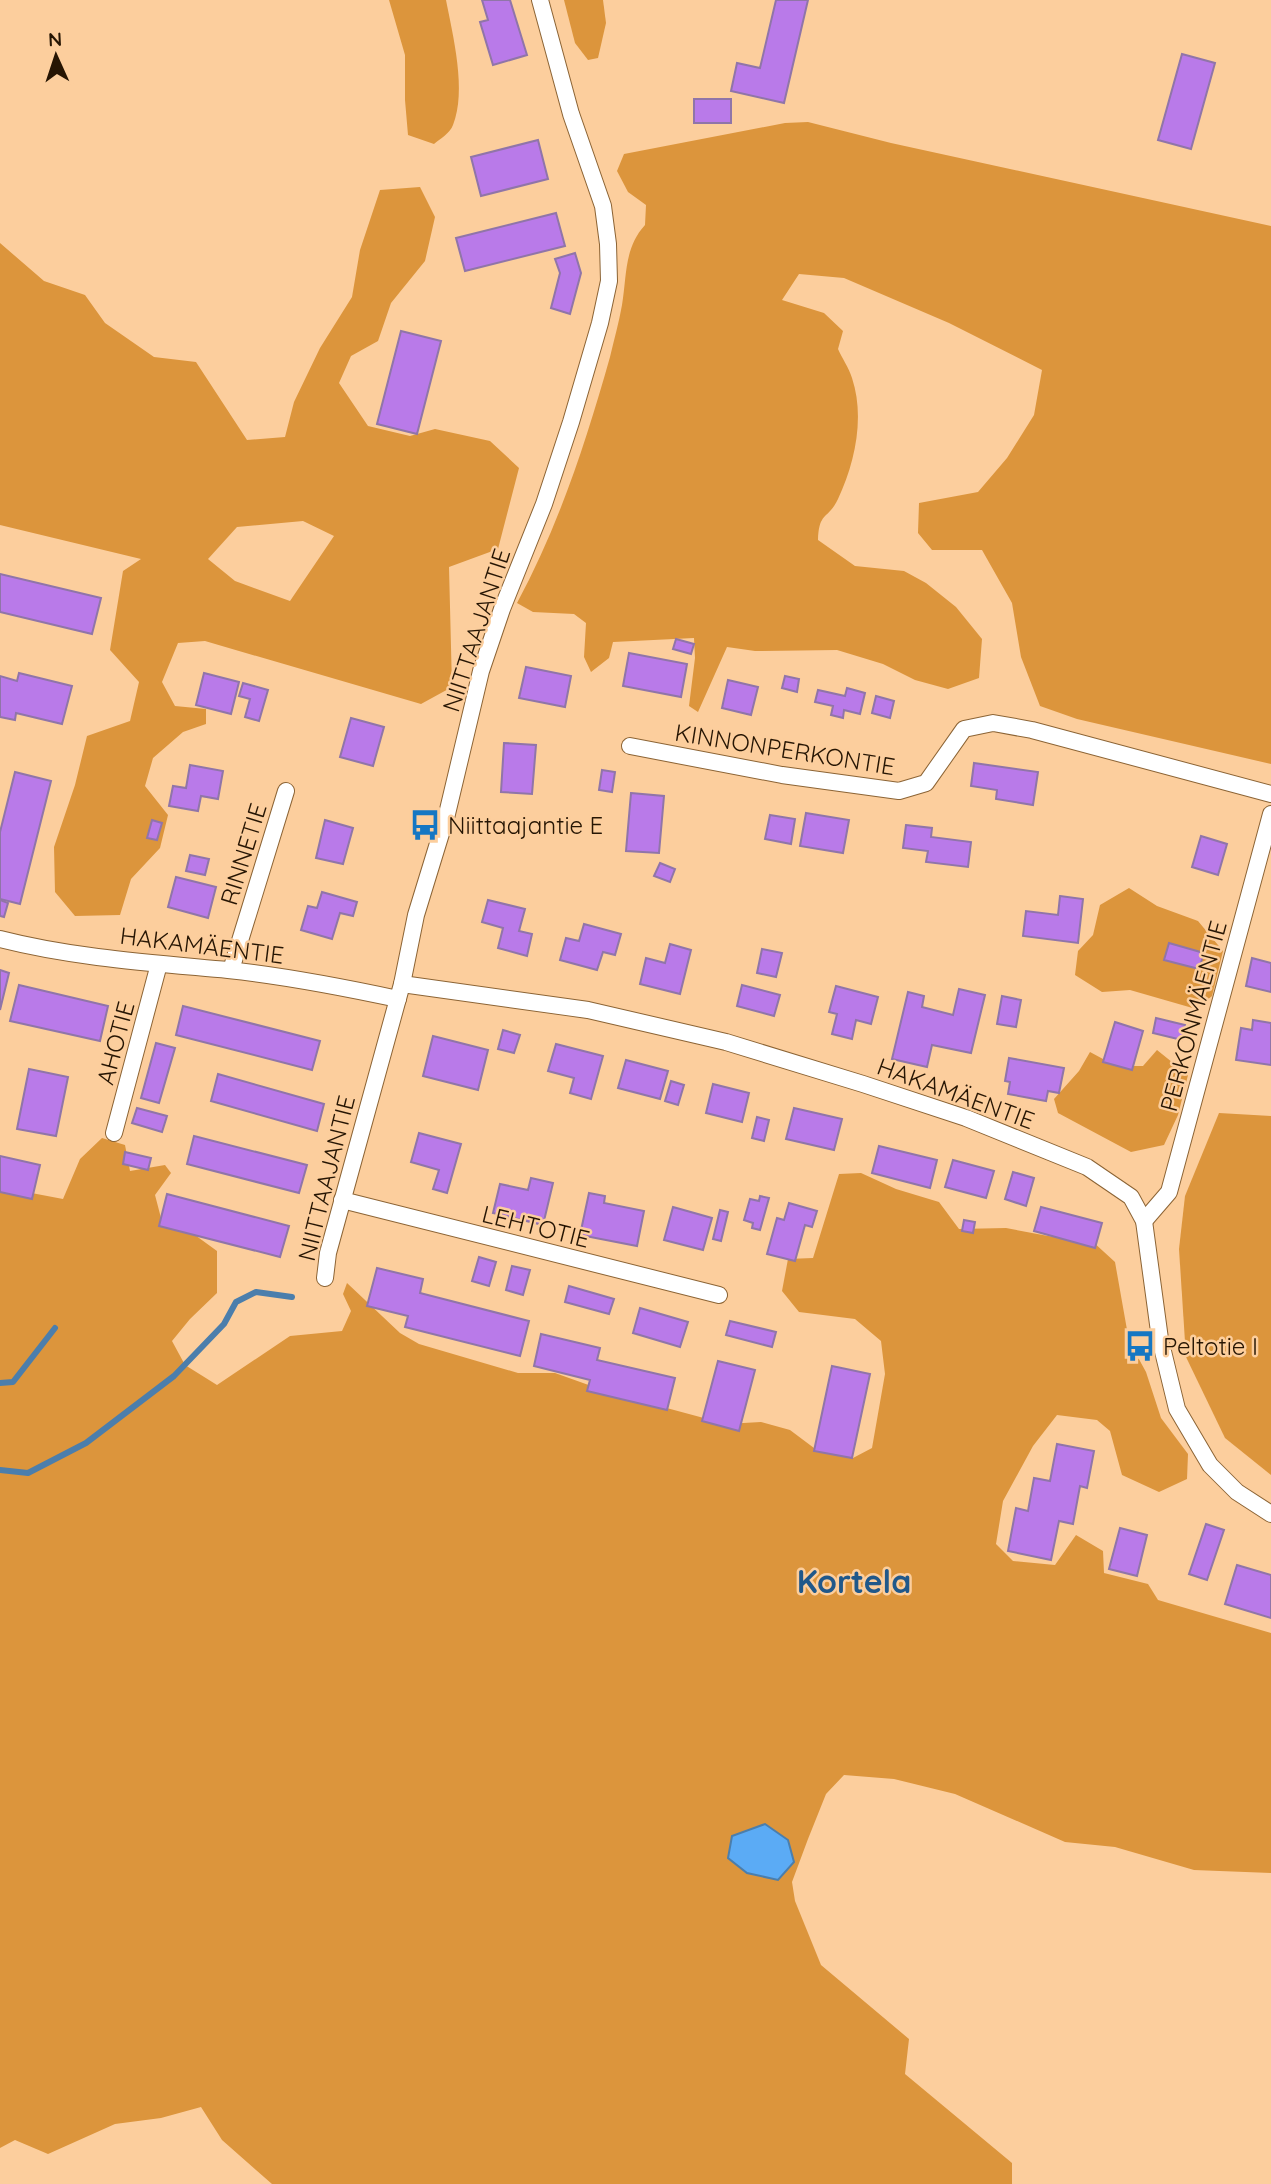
<svg xmlns="http://www.w3.org/2000/svg" width="1271" height="2184" font-family="Quicksand,sans-serif">
<style>
.green{fill:#dc953c;fill-rule:evenodd}
.water{fill:#5babf5;stroke:#4b7eac;stroke-width:2}
.lines{fill:none;stroke-linecap:round;stroke-linejoin:round}
.stream{stroke:#4b7eac;stroke-width:6}
.building{fill:#b97ae9;stroke:#9075a8;stroke-width:2}
.street-casing{stroke:#8c6435;stroke-width:18}
.street{stroke:#fff;stroke-width:16}
.labels{text-anchor:middle;dominant-baseline:central;stroke-width:5;stroke-linejoin:round;paint-order:stroke}
.street-label{font-size:24px;fill:#261503;stroke:#fcce9d}
.poi-label{font-size:24px;fill:#261503;stroke:#fcce9d;text-anchor:start}
.district-label{font-size:32px;font-weight:bold;fill:#20588a;stroke:#fcce9d}
</style>
<rect width="100%" height="100%" fill="#fcce9d"/>
<g class="green">
<path d="M 389,0 L 446,0 C 453,36 467,91 453,125 C 450,133 440,139 434,144 L 408,135 L 405,100 L 405,55 Z"/>
<polygon points="564,0 603,0 606,23 598,58 588,60 575,43"/>
<path d="M 808,122 L 891,143 L 1271,226 L 1271,764 L 1077,719 L 1040,706 L 1021,657 L 1012,603 L 982,550 L 932,550 L 918,533 L 919,503 L 978,492 L 1007,458 L 1034,415 L 1042,370 L 949,323 L 844,278 L 799,274 L 782,300 L 824,313 L 843,331 L 838,349 C 842,358 849,368 852,378 C 865,417 855,463 838,499 C 828,520 819,511 818,540 L 855,566 L 904,571 L 926,583 L 956,607 L 982,639 L 979,678 L 948,689 L 915,680 L 883,664 L 837,650 L 755,651 L 727,647 L 698,712 L 689,706 L 695,658 L 694,638 L 613,642 L 609,658 L 591,672 L 584,657 L 586,623 L 574,614 L 533,612 L 517,603 C 559,525 586,442 610,357 C 614,340 619,322 622,305 C 627,275 624,248 645,225 L 646,205 L 628,192 L 617,171 L 624,154 L 785,123 Z"/>
<path d="M 420,187 L 435,217 L 425,261 L 391,303 L 378,341 L 351,356 L 339,383 L 368,426 L 410,436 L 435,429 L 490,441 L 519,468 L 498,549 L 449,567 L 452,687 L 421,704 L 205,641 L 178,643 L 162,682 L 175,706 L 206,709 L 206,724 L 183,732 L 153,758 L 145,786 L 168,815 L 160,848 L 131,879 L 120,915 L 75,916 L 55,892 L 54,847 L 75,785 L 87,736 L 130,721 L 139,682 L 110,650 L 123,571 L 141,559 L 0,525 L 0,243 L 44,281 L 85,295 L 105,323 L 154,357 L 196,362 L 247,440 L 285,437 L 294,402 L 320,348 L 352,297 L 360,250 L 380,190 ZM 303,521 L 334,536 L 290,601 L 235,581 L 208,559 L 237,527 Z"/>
<polygon points="1129,888 1157,906 1198,921 1223,951 1212,996 1196,1009 1130,990 1102,992 1075,975 1078,951 1093,935 1100,905"/>
<polygon points="1157,1050 1188,1075 1178,1115 1164,1145 1131,1152 1058,1113 1054,1099 1079,1071 1090,1052 1116,1066 1143,1066"/>
<polygon points="1219,1113 1271,1116 1271,1475 1225,1438 1186,1357 1179,1249 1185,1196"/>
<polygon points="102,1138 125,1145 130,1171 165,1165 171,1173 155,1195 161,1218 188,1230 217,1251 217,1293 190,1319 172,1341 185,1365 217,1385 290,1336 342,1331 351,1311 343,1294 347,1283 400,1333 419,1344 518,1373 555,1373 611,1393 726,1424 761,1422 790,1430 814,1448 853,1458 872,1448 885,1374 881,1341 855,1319 799,1312 782,1291 788,1259 813,1258 839,1174 861,1173 896,1189 939,1202 959,1229 1006,1228 1048,1236 1092,1241 1115,1262 1129,1341 1146,1372 1161,1418 1188,1454 1187,1479 1159,1492 1122,1475 1110,1431 1097,1420 1057,1415 1033,1446 1003,1501 996,1544 1013,1561 1055,1565 1076,1535 1103,1551 1104,1573 1148,1584 1158,1600 1271,1633 1271,1873 1194,1870 1115,1847 1065,1842 955,1794 894,1779 844,1775 826,1794 808,1839 792,1882 795,1901 821,1965 909,2039 905,2074 1012,2163 1012,2184 272,2184 222,2140 201,2107 161,2118 115,2124 48,2154 15,2140 0,2148 0,1187 63,1199 80,1159"/>
</g>
<polygon class="water" points="765,1824 788,1840 794,1862 778,1880 747,1873 728,1858 732,1836"/>
<g class="lines">
<g class="stream">
<polyline points="0,1383 13,1382 55,1328"/>
<polyline points="0,1470 28,1473 86,1443 174,1376 224,1324 236,1302 256,1292 292,1297"/>
</g>
</g>
<g class="building">
<polygon points="482,0 510,0 527,55 493,65 480,22 488,20"/>
<polygon points="776,0 808,0 784,103 731,91 737,63 760,68"/>
<polygon points="1182,54 1215,63 1191,149 1158,140"/>
<rect x="694" y="99" width="37" height="24"/>
<polygon points="538,140 548,179 481,196 471,157"/>
<polygon points="556,213 565,246 465,271 456,238"/>
<polygon points="575,253 581,273 570,314 551,308 560,273 555,259"/>
<polygon points="401,331 441,341 417,434 377,424"/>
<polygon points="0,574 101,598 92,634 0,612"/>
<polygon points="676,639 694,644 691,654 673,649"/>
<polygon points="629,653 687,664 681,697 623,686"/>
<polygon points="526,667 571,676 565,707 519,698"/>
<polygon points="19,673 72,686 62,724 16,713 15,720 0,717 0,676 17,681"/>
<polygon points="204,673 239,682 231,714 196,705"/>
<polygon points="785,676 799,679 797,692 782,688"/>
<polygon points="728,680 758,687 751,715 722,708"/>
<polygon points="243,683 268,690 259,721 245,717 250,699 239,696"/>
<polygon points="847,688 865,693 860,714 844,710 843,718 831,715 833,706 815,702 818,690 845,696"/>
<polygon points="876,696 894,701 890,718 872,713"/>
<polygon points="351,718 384,727 373,766 340,757"/>
<polygon points="504,743 536,745 532,794 501,792"/>
<polygon points="974,763 1038,772 1033,805 996,799 997,790 971,786"/>
<polygon points="190,765 223,771 218,799 201,796 198,811 169,806 173,786 186,788"/>
<polygon points="602,770 615,772 612,792 599,790"/>
<polygon points="15,772 51,781 20,904 0,899 0,832"/>
<polygon points="631,793 664,796 659,853 626,851"/>
<polygon points="806,813 849,820 843,853 800,846"/>
<polygon points="770,815 795,819 791,844 765,839"/>
<polygon points="152,820 162,823 157,840 147,838"/>
<polygon points="325,820 353,828 343,864 316,858"/>
<polygon points="906,825 932,828 931,837 971,842 968,867 926,862 928,851 903,848"/>
<polygon points="1201,836 1227,844 1218,875 1192,867"/>
<polygon points="190,855 209,859 205,875 186,871"/>
<polygon points="660,863 675,869 670,882 654,876"/>
<polygon points="176,877 216,887 208,918 168,907"/>
<polygon points="322,892 357,902 353,916 340,913 332,939 301,930 308,906 317,908"/>
<polygon points="1060,896 1083,899 1078,943 1023,936 1026,911 1058,915"/>
<polygon points="0,900 8,903 4,917 0,916"/>
<polygon points="488,900 525,909 519,931 532,934 527,956 498,948 503,928 482,922"/>
<polygon points="584,924 621,934 615,955 603,952 597,970 560,960 566,938 579,941"/>
<polygon points="1169,943 1204,953 1199,969 1164,960"/>
<polygon points="670,944 691,950 680,994 640,984 646,958 665,963"/>
<polygon points="762,949 782,953 776,977 757,973"/>
<polygon points="1252,958 1271,963 1271,992 1246,986"/>
<polygon points="0,970 9,973 0,1010"/>
<polygon points="19,985 108,1006 100,1041 10,1021"/>
<polygon points="742,985 780,995 774,1016 737,1006"/>
<polygon points="836,986 878,997 871,1024 856,1020 852,1039 832,1034 837,1014 829,1012"/>
<polygon points="959,989 985,995 971,1053 932,1045 927,1067 892,1059 908,992 924,996 922,1007 953,1015"/>
<polygon points="1002,996 1021,1000 1016,1027 997,1024"/>
<polygon points="183,1006 320,1041 312,1070 176,1035"/>
<polygon points="1156,1018 1185,1025 1182,1040 1153,1033"/>
<polygon points="1253,1020 1271,1023 1271,1065 1236,1060 1241,1028 1252,1030"/>
<polygon points="1115,1022 1143,1031 1132,1070 1103,1062"/>
<polygon points="503,1030 520,1035 514,1053 498,1049"/>
<polygon points="433,1036 488,1050 478,1090 423,1076"/>
<polygon points="156,1043 175,1048 159,1103 141,1098"/>
<polygon points="556,1044 603,1056 591,1099 570,1093 574,1078 548,1071"/>
<polygon points="1009,1058 1064,1068 1059,1093 1048,1091 1046,1101 1008,1094 1010,1082 1005,1081"/>
<polygon points="626,1060 668,1071 660,1099 618,1088"/>
<polygon points="29,1069 68,1077 56,1136 17,1129"/>
<polygon points="218,1074 324,1104 317,1131 211,1101"/>
<polygon points="671,1081 684,1085 678,1105 665,1101"/>
<polygon points="713,1084 749,1093 742,1122 706,1113"/>
<polygon points="137,1108 167,1116 162,1132 132,1123"/>
<polygon points="794,1108 842,1119 834,1150 786,1139"/>
<polygon points="757,1117 769,1120 764,1141 752,1138"/>
<polygon points="419,1133 461,1144 447,1193 433,1189 439,1170 411,1162"/>
<polygon points="194,1136 307,1165 299,1193 187,1164"/>
<polygon points="879,1146 937,1160 930,1188 872,1173"/>
<polygon points="125,1152 151,1158 148,1170 123,1164"/>
<polygon points="0,1156 40,1165 32,1199 0,1192"/>
<polygon points="953,1160 994,1171 986,1198 945,1187"/>
<polygon points="1013,1172 1034,1178 1026,1206 1005,1199"/>
<polygon points="531,1178 553,1183 543,1225 493,1213 500,1184 528,1190"/>
<polygon points="589,1193 605,1196 604,1203 644,1211 637,1246 580,1235"/>
<polygon points="167,1194 289,1226 280,1257 159,1226"/>
<polygon points="760,1196 769,1198 760,1230 752,1228 753,1223 744,1220 750,1199 759,1201"/>
<polygon points="789,1203 817,1211 812,1227 805,1225 795,1261 767,1254 777,1218 784,1220"/>
<polygon points="673,1207 712,1218 703,1250 664,1240"/>
<polygon points="1041,1207 1102,1223 1095,1248 1034,1231"/>
<polygon points="720,1210 728,1212 721,1241 713,1239"/>
<polygon points="964,1220 975,1222 973,1233 962,1231"/>
<polygon points="479,1257 496,1262 489,1286 472,1281"/>
<polygon points="512,1266 530,1270 523,1295 506,1290"/>
<polygon points="377,1268 423,1279 420,1293 529,1321 520,1356 405,1327 408,1316 367,1306"/>
<polygon points="569,1286 614,1299 609,1314 565,1302"/>
<polygon points="640,1308 688,1322 680,1347 633,1333"/>
<polygon points="730,1321 776,1332 772,1347 726,1335"/>
<polygon points="541,1334 600,1348 597,1360 675,1378 667,1410 587,1391 590,1380 534,1366"/>
<polygon points="718,1361 755,1370 739,1431 702,1421"/>
<polygon points="832,1366 870,1374 852,1458 814,1451"/>
<polygon points="1057,1444 1094,1451 1087,1488 1080,1486 1073,1524 1059,1521 1051,1560 1008,1551 1016,1508 1028,1511 1034,1478 1050,1481"/>
<polygon points="1206,1524 1224,1530 1207,1580 1189,1574"/>
<polygon points="1120,1528 1147,1535 1137,1576 1109,1569"/>
<polygon points="1237,1565 1271,1575 1271,1618 1225,1604"/>
</g>
<g class="lines">
<defs>
<g id="street">
<polyline points="630,746 782,775 899,791 926,783 964,729 993,723 1032,730 1271,794"/>
<path d="M 0,939 C 74,958 153,963 228,970 C 285,976 342,987 398,999"/>
<polyline points="231,970 286,791"/>
<polyline points="402,984 588,1010 726,1042 863,1084 966,1118 1087,1167 1131,1197 1144,1221 1160,1339 1177,1409 1210,1465 1237,1492 1271,1514"/>
<polyline points="114,1133 159,964"/>
<polyline points="342,1200 719,1295"/>
<polyline points="1144,1221 1169,1192 1271,814"/>
<polyline points="325,1278 328,1253 402,984 416,915 447,814 481,671 502,609 544,504 571,422 600,323 609,281 608,244 603,206 571,114 540,0"/>
</g>
</defs>
<use href="#street" class="street-casing"/>
<use href="#street" class="street"/>
</g>
<defs>
<symbol id="bus-bare" viewBox="-9 -9 18 18"><path d="M-5-6H5V4H4V6H2V4H-2V6H-4V4H-5ZM-3.5-4V0h7V-4ZM-3.5 1.2v1.5H-2V1.2ZM2 1.2v1.5H3.5V1.2Z" fill="#1577c3" stroke="#fcce9d" stroke-width="2.5" paint-order="stroke"/></symbol>
</defs>
<g fill-rule="evenodd">
<use href="#bus-bare" x="403" y="803" width="44" height="44"/>
<use href="#bus-bare" x="1118" y="1324" width="44" height="44"/>
</g>
<g class="labels">
<g class="street-label">
<text transform="translate(476 630) rotate(-72)">NIITTAAJANTIE</text>
<text transform="translate(785 749) rotate(9)">KINNONPERKONTIE</text>
<text transform="translate(243 854) rotate(-73)">RINNETIE</text>
<text transform="translate(202 945) rotate(7)">HAKAMÄENTIE</text>
<text transform="translate(1193 1016) rotate(-75)">PERKONMÄENTIE</text>
<text transform="translate(115 1043) rotate(-75)">AHOTIE</text>
<text transform="translate(956 1093) rotate(20)">HAKAMÄENTIE</text>
<text transform="translate(326 1178) rotate(-76)">NIITTAAJANTIE</text>
<text transform="translate(536 1226) rotate(14)">LEHTOTIE</text>
</g>
<g class="poi-label">
<text x="448" y="825">Niittaajantie E</text>
<text x="1163" y="1346">Peltotie I</text>
</g>
<g class="district-label">
<text x="854" y="1581">Kortela</text>
</g>
</g>
<g transform="translate(56 56) rotate(357)" stroke="#fcce9d" stroke-width="5" paint-order="stroke">
<path d="M0-5L12 26L0 18L-12 26Z" fill="#261503"/>
<text y="-10" font-size="19" font-weight="bold" text-anchor="middle" fill="#261503">N</text>
</g>
</svg>
